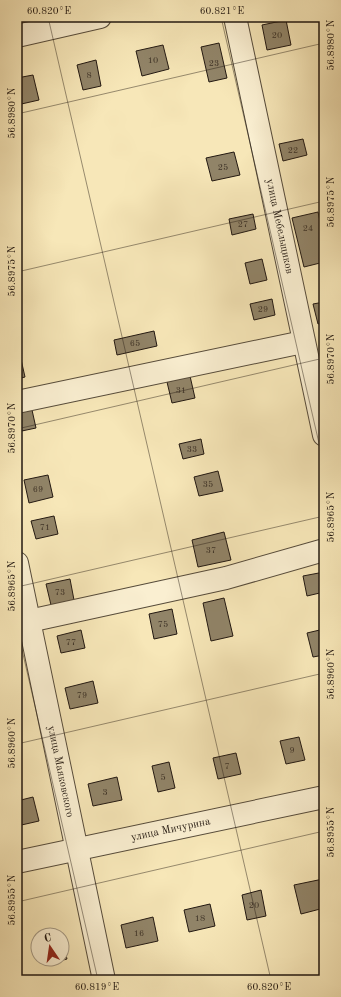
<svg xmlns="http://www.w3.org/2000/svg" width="341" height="997" font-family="'Old Standard TT',serif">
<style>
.building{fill:#918468;stroke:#221811}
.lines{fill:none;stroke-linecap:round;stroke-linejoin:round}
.minor-casing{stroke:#574c3b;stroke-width:24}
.minor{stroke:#faefd1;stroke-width:22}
.ticks{fill:none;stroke:#221811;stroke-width:1;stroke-opacity:0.45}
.labels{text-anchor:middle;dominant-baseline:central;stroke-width:3.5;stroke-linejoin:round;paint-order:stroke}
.number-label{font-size:9px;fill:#3e3327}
.street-label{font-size:11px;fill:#221811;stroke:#faefd1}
.neatline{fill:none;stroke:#221811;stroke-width:1.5}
.ticks-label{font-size:10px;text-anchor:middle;fill:#221811}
</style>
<rect width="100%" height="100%" fill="#f7e7b8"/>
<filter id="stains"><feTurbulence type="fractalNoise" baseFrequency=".005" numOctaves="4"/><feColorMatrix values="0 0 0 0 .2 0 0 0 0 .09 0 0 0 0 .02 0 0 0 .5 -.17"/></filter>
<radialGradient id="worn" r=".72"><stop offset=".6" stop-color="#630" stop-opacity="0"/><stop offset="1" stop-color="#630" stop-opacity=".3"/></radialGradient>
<g class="building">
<polygon points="286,20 291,45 267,50 262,25"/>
<polygon points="219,43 227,78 209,82 201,47"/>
<polygon points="163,45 169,69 142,76 136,51"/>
<polygon points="96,60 101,86 83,90 77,65"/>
<polygon points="33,75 39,100 17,105 17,78"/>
<polygon points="303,139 307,155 283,161 279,144"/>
<polygon points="234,152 240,175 212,181 206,158"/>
<polygon points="318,212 324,239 324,262 304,267 292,218"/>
<polygon points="253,214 256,229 232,235 229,219"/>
<polygon points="262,259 267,280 250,284 245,263"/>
<polygon points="272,299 275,315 254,320 250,304"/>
<polygon points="324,302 324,322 318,324 313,304"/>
<polygon points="154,331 157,346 117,355 114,340"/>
<polygon points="20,355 25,377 17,379 17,356"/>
<polygon points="190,376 195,398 172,403 167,382"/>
<polygon points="32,410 36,428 17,432 17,413"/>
<polygon points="201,439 204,454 183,459 179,444"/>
<polygon points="218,471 223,491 199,496 194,477"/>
<polygon points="48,475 53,497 29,503 24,480"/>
<polygon points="54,516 58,534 36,539 31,521"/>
<polygon points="224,532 231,560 198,567 192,540"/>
<polygon points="324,572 324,592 307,596 303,576"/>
<polygon points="70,579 74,600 51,605 46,584"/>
<polygon points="224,598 233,636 211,641 203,603"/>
<polygon points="172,609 177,634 154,639 149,614"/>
<polygon points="324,629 324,655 313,657 307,633"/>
<polygon points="81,630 85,648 61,653 57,636"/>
<polygon points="93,681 98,703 70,709 65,688"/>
<polygon points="299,737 305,760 286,764 280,741"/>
<polygon points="236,753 241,774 218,779 213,758"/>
<polygon points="169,762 175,788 158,792 152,766"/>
<polygon points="117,777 122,800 93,806 88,784"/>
<polygon points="33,797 39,821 17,826 17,801"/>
<polygon points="323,879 324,908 301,914 294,885"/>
<polygon points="261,890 266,916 247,920 242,895"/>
<polygon points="210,904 215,926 189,932 184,910"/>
<polygon points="153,917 158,941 126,948 121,925"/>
<polygon points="62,939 67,959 48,964 47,959 62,959"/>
</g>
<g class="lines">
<defs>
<g id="minor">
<path id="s1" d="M 235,17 L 324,435"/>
<polyline points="17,36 100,17"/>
<polyline points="17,402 303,342"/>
<path id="s2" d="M 17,563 L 104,980"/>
<polyline points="29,621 226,578 324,550"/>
<path id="s3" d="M 17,862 L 324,797"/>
</g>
</defs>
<use href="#minor" class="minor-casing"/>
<use href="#minor" class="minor"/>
</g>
<path class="ticks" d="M 48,17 L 271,980M 221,17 L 324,465M 17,114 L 324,43M 17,272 L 324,201M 17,429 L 324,358M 17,587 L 324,516M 17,628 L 98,980M 17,744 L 324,673M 17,902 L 324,831"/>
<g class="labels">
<g class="number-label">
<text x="277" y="35">20</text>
<text x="153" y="60">10</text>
<text x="214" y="63">23</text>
<text x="89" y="75">8</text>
<text x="293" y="150">22</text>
<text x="223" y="167">25</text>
<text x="243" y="224">27</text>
<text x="308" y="228">24</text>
<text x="263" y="309">29</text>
<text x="135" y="343">65</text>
<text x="181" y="390">31</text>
<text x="192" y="449">33</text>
<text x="208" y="484">35</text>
<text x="38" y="489">69</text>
<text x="45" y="527">71</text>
<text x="211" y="550">37</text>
<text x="60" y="592">73</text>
<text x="163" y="624">75</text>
<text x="71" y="642">77</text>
<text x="82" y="695">79</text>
<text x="292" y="750">9</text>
<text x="227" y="766">7</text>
<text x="163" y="777">5</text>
<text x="105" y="792">3</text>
<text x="254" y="905">20</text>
<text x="200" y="918">18</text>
<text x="139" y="933">16</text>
</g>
<g class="street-label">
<text stroke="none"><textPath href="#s1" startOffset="214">улица Мебельщиков</textPath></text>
<text stroke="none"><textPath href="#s2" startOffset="213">улица Маяковского</textPath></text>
<text stroke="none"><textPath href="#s3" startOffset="157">улица Мичурина</textPath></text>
</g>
</g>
<rect width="341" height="997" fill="none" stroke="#f7e7b8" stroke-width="44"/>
<g transform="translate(50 947) rotate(347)"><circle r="19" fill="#faefd1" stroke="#a49984"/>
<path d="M0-3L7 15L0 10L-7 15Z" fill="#8f2418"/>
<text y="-6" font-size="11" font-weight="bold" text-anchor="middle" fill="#221811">С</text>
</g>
<rect x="22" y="22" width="297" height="953" class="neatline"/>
<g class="ticks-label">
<text x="49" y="14">60.820°E</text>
<text x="222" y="14">60.821°E</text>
<text transform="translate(330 45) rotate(-90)" y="4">56.8980°N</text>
<text transform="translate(11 113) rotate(-90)" y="4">56.8980°N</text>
<text transform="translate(330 202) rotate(-90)" y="4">56.8975°N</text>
<text transform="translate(11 271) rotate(-90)" y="4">56.8975°N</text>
<text transform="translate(330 359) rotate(-90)" y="4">56.8970°N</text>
<text transform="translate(11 428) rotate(-90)" y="4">56.8970°N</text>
<text transform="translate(330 517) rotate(-90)" y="4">56.8965°N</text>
<text transform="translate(11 586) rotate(-90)" y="4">56.8965°N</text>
<text transform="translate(330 674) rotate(-90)" y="4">56.8960°N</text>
<text transform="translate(11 743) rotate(-90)" y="4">56.8960°N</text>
<text transform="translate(330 832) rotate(-90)" y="4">56.8955°N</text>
<text transform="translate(11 900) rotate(-90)" y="4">56.8955°N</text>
<text x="97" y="990">60.819°E</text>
<text x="269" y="990">60.820°E</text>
</g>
<rect width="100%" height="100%" filter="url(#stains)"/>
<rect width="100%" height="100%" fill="url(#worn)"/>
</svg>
